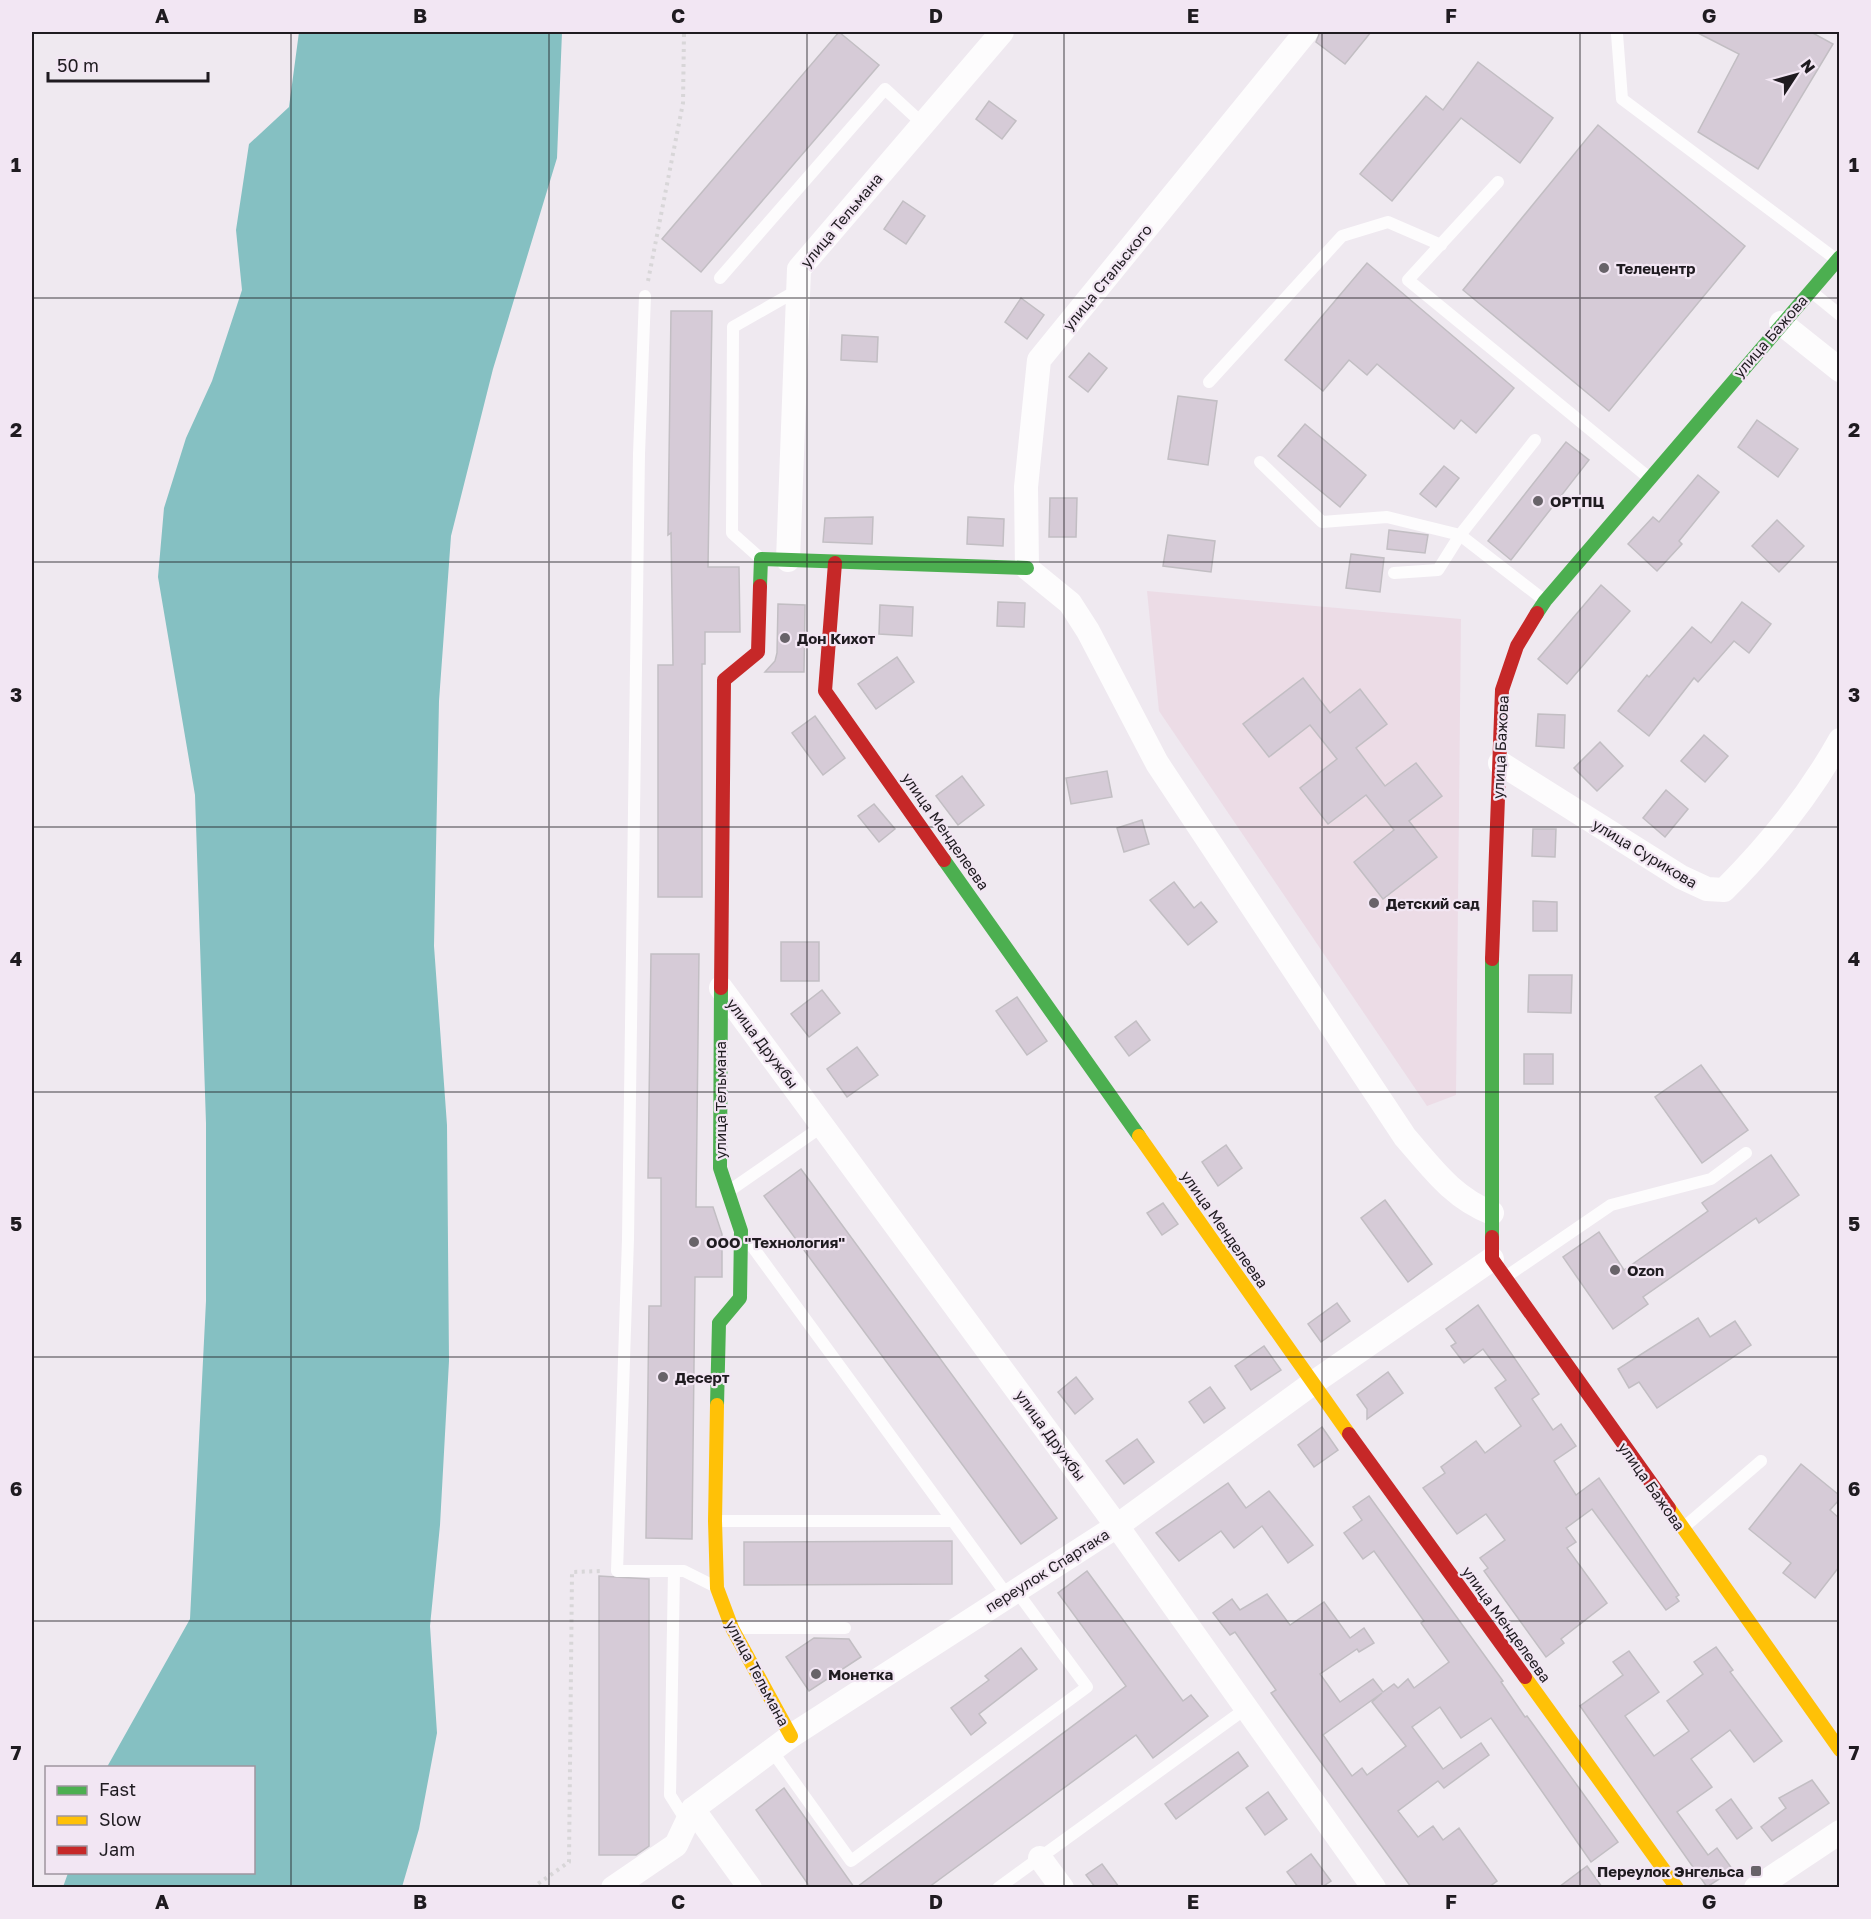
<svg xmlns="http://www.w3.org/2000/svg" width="1871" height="1919" font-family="'Golos Text',sans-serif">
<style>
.education{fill:#ecdce6}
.water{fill:#85c0c2}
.building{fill:#d6cbd7;stroke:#c2bec3;stroke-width:1.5;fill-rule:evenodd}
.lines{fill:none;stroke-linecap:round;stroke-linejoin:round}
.path{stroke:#d8d6d8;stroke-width:4;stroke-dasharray:3 4.5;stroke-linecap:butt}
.lane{stroke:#fdfcfd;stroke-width:12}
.street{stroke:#fdfcfd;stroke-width:24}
.fast{stroke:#4caf50;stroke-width:14}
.slow{stroke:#ffc107;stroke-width:14}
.jam{stroke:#c62828;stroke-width:14}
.grid{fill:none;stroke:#1f1b20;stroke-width:1.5;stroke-opacity:0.55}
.poi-dot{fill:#686369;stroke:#f2e6f3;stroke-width:2}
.labels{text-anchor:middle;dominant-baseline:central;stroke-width:4.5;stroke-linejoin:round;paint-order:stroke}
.street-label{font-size:15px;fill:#1f1b20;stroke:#f2e6f3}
.poi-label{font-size:15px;font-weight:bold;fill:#1f1b20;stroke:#f2e6f3;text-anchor:start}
.neatline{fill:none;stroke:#1f1b20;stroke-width:2}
.grid-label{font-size:20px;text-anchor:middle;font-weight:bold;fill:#1f1b20}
</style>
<rect width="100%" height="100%" fill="#efe9f0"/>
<polygon class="education" points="1147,591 1461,619 1456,1095 1427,1106 1159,711"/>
<polygon class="water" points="299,32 562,32 557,158 493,369 451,536 439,701 434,946 447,1125 449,1361 440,1525 430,1626 437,1733 419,1829 402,1887 63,1887 68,1873 254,1872 254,1768 107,1767 190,1619 206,1301 206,1123 195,795 158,577 164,508 186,438 212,381 242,290 236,230 249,144 289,107"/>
<g class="building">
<polygon points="839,32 879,65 701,272 662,239"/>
<polygon points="1320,32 1371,32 1345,64 1316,42"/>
<polygon points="1696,32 1811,32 1833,44 1758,169 1698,132 1739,54"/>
<polygon points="1478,62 1553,118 1520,163 1461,118 1392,201 1360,174 1426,96 1443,110"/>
<polygon points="989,101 1016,121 1002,139 976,119"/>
<polygon points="1598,125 1745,246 1609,411 1463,290"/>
<polygon points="903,201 925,216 906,244 884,229"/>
<polygon points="1367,263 1514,388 1476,433 1461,420 1454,429 1377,364 1367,375 1349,360 1323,391 1285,360"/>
<polygon points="1021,298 1044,315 1027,339 1005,322"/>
<polygon points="671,311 712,311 708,567 739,567 740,632 705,632 705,664 702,664 702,897 658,897 658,665 673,665 671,533 668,535"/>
<polygon points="842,335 878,337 877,362 841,360"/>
<polygon points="1089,353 1107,368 1088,392 1069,377"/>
<polygon points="1178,396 1217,401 1208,465 1168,459"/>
<polygon points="1757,420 1798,449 1778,477 1738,447"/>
<polygon points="1305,424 1366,475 1340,507 1278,456"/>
<polygon points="1566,442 1589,460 1511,560 1488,541"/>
<polygon points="1444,466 1459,478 1436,507 1420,494"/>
<polygon points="1698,475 1719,492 1679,541 1682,544 1657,571 1628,544 1653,517 1659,522"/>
<polygon points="1050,498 1077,498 1076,537 1049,537"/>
<polygon points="873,517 872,544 823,542 825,518"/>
<polygon points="968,517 1004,519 1003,546 967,544"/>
<polygon points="1777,520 1804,546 1779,572 1752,546"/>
<polygon points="1389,530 1428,535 1425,553 1387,549"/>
<polygon points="1168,535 1215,541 1211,572 1163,566"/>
<polygon points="1351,554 1384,558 1380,592 1346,588"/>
<polygon points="1601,585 1630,611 1567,684 1538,659"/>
<polygon points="998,602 1025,603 1024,627 997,626"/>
<polygon points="1742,602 1771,624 1749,653 1734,641 1698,682 1694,678 1649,736 1618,711 1647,675 1649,677 1692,627 1711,643"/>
<polygon points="778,604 805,605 804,672 765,672 775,661 777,653"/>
<polygon points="880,605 913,607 912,636 879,634"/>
<polygon points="897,657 914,682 876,709 858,684"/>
<polygon points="1303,678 1330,713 1360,689 1387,724 1356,748 1385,786 1416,763 1442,796 1409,821 1437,857 1383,899 1354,862 1394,830 1366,795 1328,824 1300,788 1337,759 1310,725 1269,757 1243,724"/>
<polygon points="1538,714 1565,715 1564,748 1536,746"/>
<polygon points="815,716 845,758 823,775 792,733"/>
<polygon points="1704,735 1728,756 1705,782 1681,761"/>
<polygon points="1600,742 1623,766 1597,791 1574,768"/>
<polygon points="1107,771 1112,797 1071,804 1066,778"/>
<polygon points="962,776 984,805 958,825 936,796"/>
<polygon points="1666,790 1688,809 1665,837 1643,818"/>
<polygon points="874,804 895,829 879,842 858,816"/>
<polygon points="1142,820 1149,844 1124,852 1117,828"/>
<polygon points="1533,829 1556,829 1555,857 1532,856"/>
<polygon points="1174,882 1194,908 1201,902 1217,922 1188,945 1150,900"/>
<polygon points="1533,901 1557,902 1557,931 1533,931"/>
<rect x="781" y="942" width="38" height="39"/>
<polygon points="651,954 699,954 696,1207 713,1207 722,1234 722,1277 695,1277 692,1539 646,1538 649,1306 661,1306 661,1178 648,1178"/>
<polygon points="1529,975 1572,975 1571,1013 1528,1012"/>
<polygon points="822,990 840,1013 809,1037 791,1014"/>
<polygon points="1017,997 1047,1041 1027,1055 996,1011"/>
<polygon points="1136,1021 1150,1040 1129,1056 1115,1037"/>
<polygon points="857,1047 878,1075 847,1097 827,1069"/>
<rect x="1524" y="1054" width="29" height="30"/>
<polygon points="1701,1065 1748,1130 1702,1163 1655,1097"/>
<polygon points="1226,1145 1242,1168 1218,1186 1202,1162"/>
<polygon points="1771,1155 1799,1195 1759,1223 1756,1218 1643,1297 1648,1304 1613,1329 1563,1257 1599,1232 1624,1270 1708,1211 1702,1203"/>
<polygon points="801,1169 1057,1518 1021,1544 764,1196"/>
<polygon points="1385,1200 1432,1264 1408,1282 1361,1218"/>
<polygon points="1163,1203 1178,1224 1162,1235 1147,1213"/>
<polygon points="1337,1303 1350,1321 1321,1342 1308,1324"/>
<polygon points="1478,1305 1539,1394 1532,1399 1553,1430 1561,1424 1576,1446 1554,1461 1576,1495 1599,1478 1679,1595 1676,1597 1679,1601 1666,1610 1592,1509 1566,1528 1576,1542 1567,1548 1607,1603 1561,1639 1564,1643 1546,1657 1484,1571 1488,1568 1480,1558 1505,1540 1486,1514 1457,1534 1423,1488 1445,1473 1441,1467 1476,1441 1485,1453 1521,1426 1495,1388 1506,1380 1483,1349 1464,1363 1451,1346 1456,1343 1446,1329"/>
<polygon points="1698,1318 1710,1337 1735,1321 1751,1345 1657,1408 1639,1382 1629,1388 1618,1369"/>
<polygon points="1264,1346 1281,1370 1251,1390 1235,1366"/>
<polygon points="1388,1372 1403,1393 1367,1419 1367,1409 1357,1395"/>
<polygon points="1076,1377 1093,1399 1075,1414 1058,1392"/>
<polygon points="1210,1387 1225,1408 1204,1423 1189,1402"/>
<polygon points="1322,1427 1338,1450 1314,1467 1298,1445"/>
<polygon points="1137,1439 1154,1462 1124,1484 1106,1461"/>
<polygon points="1801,1464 1839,1495 1839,1500 1830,1510 1839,1518 1839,1567 1815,1598 1783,1573 1791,1563 1749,1529"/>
<polygon points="1228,1483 1246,1508 1269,1491 1313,1545 1288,1563 1262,1526 1234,1548 1221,1531 1179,1561 1156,1533"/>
<path d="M 1369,1496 L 1503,1681 L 1501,1682 L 1525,1717 L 1527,1716 L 1618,1842 L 1591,1862 L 1491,1718 L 1461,1738 L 1440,1707 L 1412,1727 L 1443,1769 L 1481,1743 L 1489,1755 L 1444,1788 L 1438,1781 L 1398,1811 L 1418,1837 L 1433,1826 L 1443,1840 L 1459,1828 L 1497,1881 L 1489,1887 L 1411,1887 L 1271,1693 L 1276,1690 L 1235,1632 L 1230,1635 L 1213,1613 L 1232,1599 L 1240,1610 L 1267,1594 L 1290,1625 L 1324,1602 L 1350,1638 L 1364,1628 L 1374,1643 L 1359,1652 L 1357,1649 L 1320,1674 L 1340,1702 L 1373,1679 L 1383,1692 L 1394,1684 L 1398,1688 L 1408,1679 L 1414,1688 L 1449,1662 L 1421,1623 L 1424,1621 L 1374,1551 L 1363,1559 L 1344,1533 L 1362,1520 L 1353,1507 ZM 1382,1693 L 1372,1702 L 1406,1746 L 1367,1775 L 1362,1768 L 1352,1776 L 1323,1735 Z"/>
<polygon points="952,1541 952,1584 744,1585 744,1542"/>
<polygon points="1087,1571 1183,1701 1191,1695 1208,1716 1153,1758 1136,1735 929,1887 857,1887 1126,1686 1058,1593"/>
<polygon points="599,1576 649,1579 649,1846 636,1855 599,1855"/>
<polygon points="814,1638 849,1639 861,1657 809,1691 786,1657"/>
<polygon points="1716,1647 1733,1670 1730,1672 1782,1741 1754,1762 1730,1730 1691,1759 1712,1787 1677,1812 1708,1855 1717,1848 1733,1870 1707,1887 1580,1706 1623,1675 1613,1662 1629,1651 1659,1692 1625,1716 1654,1756 1689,1731 1667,1701 1703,1674 1694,1662"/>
<polygon points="1021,1648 1037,1669 979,1714 986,1723 971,1735 951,1708 989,1680 985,1676"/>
<polygon points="1238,1752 1248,1766 1176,1819 1165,1804"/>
<polygon points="1812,1780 1829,1803 1772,1841 1761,1827 1786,1808 1779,1798"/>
<polygon points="784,1788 854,1887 810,1887 756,1810"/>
<polygon points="1268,1792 1287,1819 1265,1835 1246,1808"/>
<polygon points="1731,1799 1752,1828 1737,1839 1716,1810"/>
<polygon points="1311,1854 1331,1881 1322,1887 1298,1887 1287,1872"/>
<polygon points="1102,1864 1119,1887 1095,1887 1086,1875"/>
<polygon points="1587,1866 1602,1887 1559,1887"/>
</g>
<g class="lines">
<g class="path">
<polyline points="648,281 683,103 684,32"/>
<polyline points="532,1888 569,1862 572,1572 601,1571"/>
</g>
<g class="lane">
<polyline points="1617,34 1622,99 1837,260"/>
<polyline points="1498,182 1408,280 1648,477"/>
<polyline points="720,278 885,89 923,124"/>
<polyline points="1813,293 1840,315"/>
<polyline points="645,296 639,454 628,1239 617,1571 684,1571 714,1586"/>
<polyline points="1209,382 1342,236 1388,222 1441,245"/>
<polyline points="1260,462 1322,522 1387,517 1460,535 1544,600"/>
<polyline points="760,558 732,533 733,327 798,290"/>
<polyline points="1394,573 1438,570 1460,535 1535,440"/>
<polyline points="729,1191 824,1125"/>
<polyline points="749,1242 1007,1595"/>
<polyline points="1507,1276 1611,1205 1711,1179 1746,1153"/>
<polyline points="716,1521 951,1521"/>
<polyline points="1683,1528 1761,1461"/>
<polyline points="674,1571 670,1795 687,1822"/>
<polyline points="736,1628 845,1628"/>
<polyline points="772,1751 851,1861 1087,1687 1015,1589"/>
<polyline points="998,1888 1248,1707"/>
</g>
<g class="street">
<path d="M 1306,32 L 1039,360 L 1026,487 L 1027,568 L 1070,603 L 1088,631 L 1157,763 L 1405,1137 C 1432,1168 1453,1198 1492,1213"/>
<polyline points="1781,323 1840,370"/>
<polyline points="788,560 799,269 1002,32"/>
<path d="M 1500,763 L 1681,877 L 1707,889 L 1724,890 C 1768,846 1810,794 1840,740"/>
<polyline points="721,988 1117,1526 1374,1888"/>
<polyline points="693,1809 750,1888"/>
<polyline points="1040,1858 1062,1888"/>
<polyline points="613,1888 676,1845 693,1809 791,1736 1117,1526 1313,1383 1492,1259"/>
<polyline points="1756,1888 1840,1832"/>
</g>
<g class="fast">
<polyline points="760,586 761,559 1027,568"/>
<polyline points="1537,613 1545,601 1840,257"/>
<polyline points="944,860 1139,1136"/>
<polyline points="1492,1237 1492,959"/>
<polyline points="717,1405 719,1323 740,1298 741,1231 720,1168 721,988"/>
</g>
<g class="slow">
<polyline points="1139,1136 1349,1434"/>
<polyline points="717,1405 715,1521 717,1588 732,1628 791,1736"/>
<polyline points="1669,1508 1840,1750"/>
<polyline points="1525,1677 1677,1888"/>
</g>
<g class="jam">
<polyline points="835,563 825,691 944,860"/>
<polyline points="1492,959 1502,690 1517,646 1537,613"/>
<polyline points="721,988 724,680 758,652 760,586"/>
<polyline points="1492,1237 1492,1259 1669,1508"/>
<polyline points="1349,1434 1525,1677"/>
</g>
</g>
<path class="grid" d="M 291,32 L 291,1888M 549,32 L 549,1888M 807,32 L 807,1888M 1064,32 L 1064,1888M 1322,32 L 1322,1888M 1580,32 L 1580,1888M 32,298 L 1840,298M 32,562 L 1840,562M 32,827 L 1840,827M 32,1092 L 1840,1092M 32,1357 L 1840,1357M 32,1621 L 1840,1621"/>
<g class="poi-dot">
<circle cx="1604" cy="268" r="6"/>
<circle cx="1538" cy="501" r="6"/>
<circle cx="785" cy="638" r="6"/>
<circle cx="1374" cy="903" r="6"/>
<circle cx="694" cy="1242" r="6"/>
<circle cx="1615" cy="1270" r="6"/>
<circle cx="663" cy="1377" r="6"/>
<circle cx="816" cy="1674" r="6"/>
<rect x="1750" y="1865" width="12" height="12" rx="3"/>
</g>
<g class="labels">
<g class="street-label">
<text transform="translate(841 220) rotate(-50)">улица Тельмана</text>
<text transform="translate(1107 277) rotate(-51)">улица Стальского</text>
<text transform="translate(1770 336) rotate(-49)">улица Бажова</text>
<text transform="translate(1500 747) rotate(-87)">улица Бажова</text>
<text transform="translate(946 831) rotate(55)">улица Менделеева</text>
<text transform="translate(1645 853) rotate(31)">улица Сурикова</text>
<text transform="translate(763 1043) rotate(53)">улица Дружбы</text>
<text transform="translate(720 1100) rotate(-90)">улица Тельмана</text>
<text transform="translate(1225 1229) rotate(55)">улица Менделеева</text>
<text transform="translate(1051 1435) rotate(54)">улица Дружбы</text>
<text transform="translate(1652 1486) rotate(55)">улица Бажова</text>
<text transform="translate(1047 1570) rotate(-32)">переулок Спартака</text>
<text transform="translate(1507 1624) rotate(54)">улица Менделеева</text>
<text transform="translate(758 1673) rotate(62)">улица Тельмана</text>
</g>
<g class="poi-label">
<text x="1616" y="268">Телецентр</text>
<text x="1550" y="501">ОРТПЦ</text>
<text x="797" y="638">Дон Кихот</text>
<text x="1386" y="903">Детский сад</text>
<text x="706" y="1242">ООО "Технология"</text>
<text x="1627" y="1270">Ozon</text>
<text x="675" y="1377">Десерт</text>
<text x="828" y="1674">Монетка</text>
<text x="1744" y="1871" text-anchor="end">Переулок Энгельса</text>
</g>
</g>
<rect width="1871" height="1919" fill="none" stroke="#f2e6f3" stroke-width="66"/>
<rect x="45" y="1766" width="210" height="108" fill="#f2e6f3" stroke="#9e959f" stroke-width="1.5"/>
<rect x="57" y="1786" width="30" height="9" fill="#4caf50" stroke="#9e959f" stroke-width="1.5"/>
<text x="99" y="1796" font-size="18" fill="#1f1b20">Fast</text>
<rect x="57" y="1816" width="30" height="9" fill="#ffc107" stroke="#9e959f" stroke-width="1.5"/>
<text x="99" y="1826" font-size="18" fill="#1f1b20">Slow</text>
<rect x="57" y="1846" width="30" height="9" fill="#c62828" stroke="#9e959f" stroke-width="1.5"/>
<text x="99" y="1856" font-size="18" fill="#1f1b20">Jam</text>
<g transform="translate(1796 75) rotate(54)" stroke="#f2e6f3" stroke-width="4.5" paint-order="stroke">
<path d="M0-4.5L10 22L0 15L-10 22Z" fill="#1f1b20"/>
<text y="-9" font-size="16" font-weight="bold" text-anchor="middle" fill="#1f1b20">N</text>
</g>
<path d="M48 72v9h160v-9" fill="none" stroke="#1f1b20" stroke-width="3"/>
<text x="57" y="72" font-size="18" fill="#1f1b20" stroke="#f2e6f3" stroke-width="4.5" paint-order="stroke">50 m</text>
<rect x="33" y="33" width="1805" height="1853" class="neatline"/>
<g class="grid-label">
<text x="162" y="23">A</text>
<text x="420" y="23">B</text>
<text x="678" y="23">C</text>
<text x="936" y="23">D</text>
<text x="1193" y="23">E</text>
<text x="1451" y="23">F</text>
<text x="1709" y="23">G</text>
<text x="16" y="172">1</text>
<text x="1854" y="172">1</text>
<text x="16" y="437">2</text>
<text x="1854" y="437">2</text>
<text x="16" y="702">3</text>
<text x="1854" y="702">3</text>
<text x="16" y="966">4</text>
<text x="1854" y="966">4</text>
<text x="16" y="1231">5</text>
<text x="1854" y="1231">5</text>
<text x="16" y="1496">6</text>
<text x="1854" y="1496">6</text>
<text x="16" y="1760">7</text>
<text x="1854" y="1760">7</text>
<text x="162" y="1909">A</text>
<text x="420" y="1909">B</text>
<text x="678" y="1909">C</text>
<text x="936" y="1909">D</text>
<text x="1193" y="1909">E</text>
<text x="1451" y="1909">F</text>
<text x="1709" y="1909">G</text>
</g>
</svg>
